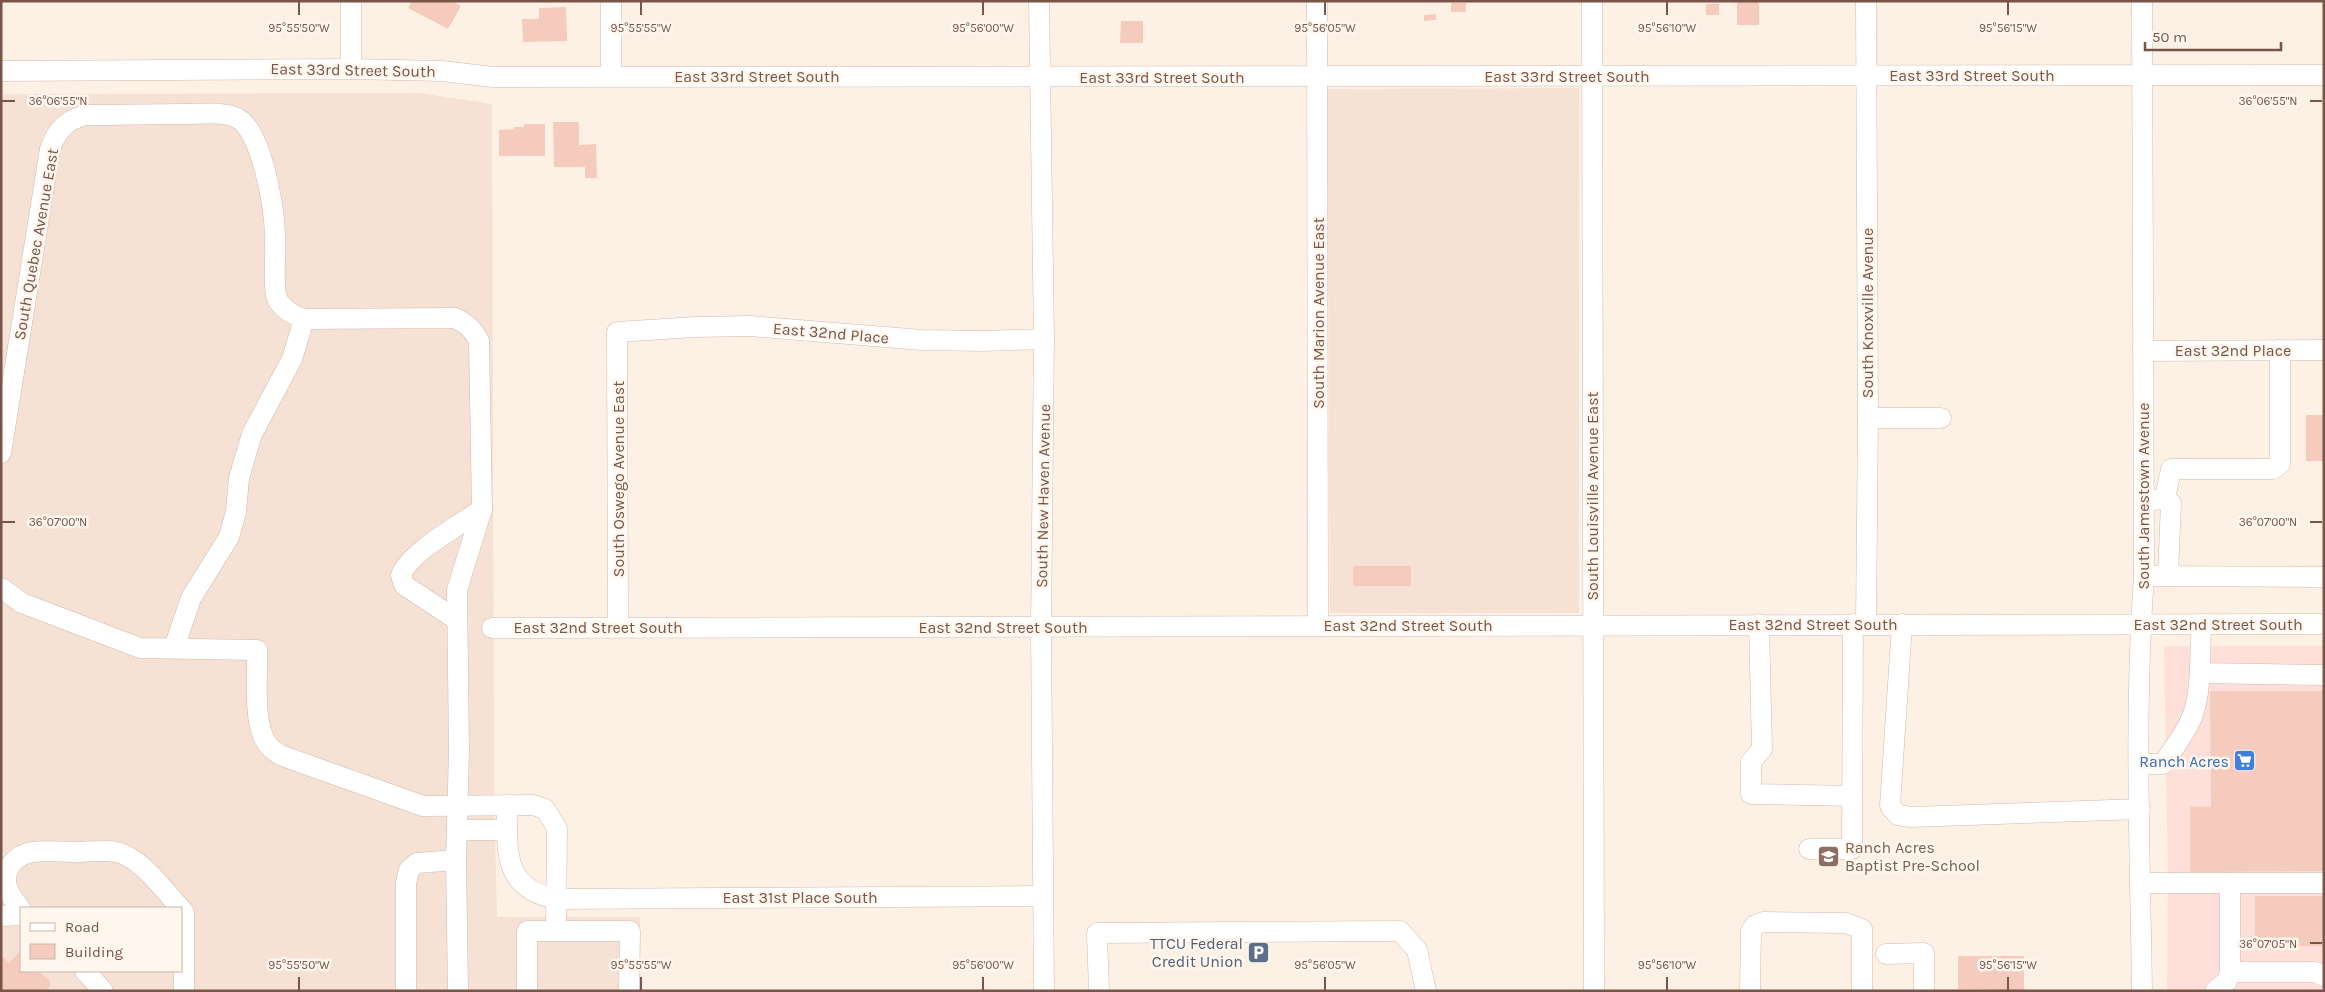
<svg xmlns="http://www.w3.org/2000/svg" width="2325" height="992" font-family="Karla,sans-serif">
<style>
.residential{fill:#f5e2d4;fill-rule:evenodd}
.commercial{fill:#fedfd9}
.building{fill:#f4cbbc}
.lines{fill:none;stroke-linecap:round;stroke-linejoin:round}
.minor-casing{stroke:#d2b9ae;stroke-width:21}
.minor{stroke:#fff;stroke-width:20}
.ticks{fill:none;stroke:#785449;stroke-width:2}
.labels{text-anchor:middle;dominant-baseline:central;stroke-width:5;stroke-linejoin:round;paint-order:stroke}
.street-label{font-size:16px;fill:#785449;stroke:#fff6ed}
.shop-label{font-size:16px;fill:#366cbe;stroke:#fff6ed;text-anchor:end}
.education-label{font-size:16px;fill:#785e54;stroke:#fff6ed;text-anchor:start}
.service-label{font-size:16px;fill:#4e5e75;stroke:#fff6ed;text-anchor:end}
.ticks-label{font-size:12px;text-anchor:middle;fill:#785449;stroke:#fff6ed;stroke-width:5;stroke-linejoin:round;paint-order:stroke}
</style>
<rect width="100%" height="100%" fill="#fdf1e6"/>
<g class="residential">
<polygon points="1579,88 1579,613 1330,613 1327,89"/>
<path d="M 419,93 L 492,104 L 494,790 L 497,917 L 640,917 L 641,991 L 1,991 L 1,94 ZM 21,908 L 181,908 L 181,971 L 21,971 Z"/>
</g>
<polygon class="commercial" points="2164,646 2324,646 2324,991 2167,991 2168,876"/>
<g class="building">
<polygon points="412,1 452,1 461,6 448,29 408,8"/>
<rect x="1737" y="2" width="22" height="23"/>
<rect x="1451" y="3" width="15" height="9"/>
<rect x="1706" y="4" width="13" height="11"/>
<polygon points="566,7 567,41 523,42 522,19 539,19 539,8"/>
<polygon points="1436,14 1436,20 1424,21 1424,15"/>
<polygon points="1121,21 1143,21 1143,43 1120,43"/>
<polygon points="553,122 579,122 579,145 596,144 597,178 585,178 585,167 554,167"/>
<polygon points="524,124 545,124 545,156 499,156 499,130 514,129 514,127 524,127"/>
<rect x="2306" y="415" width="18" height="46"/>
<rect x="1353" y="566" width="58" height="20"/>
<polygon points="2210,691 2324,691 2324,871 2190,872 2190,807 2211,807"/>
<rect x="2255" y="896" width="69" height="50"/>
<polygon points="19,952 21,954 21,971 39,971 50,981 50,986 45,991 1,991 1,955 9,963"/>
<polygon points="1958,956 2024,956 2024,991 1958,989"/>
</g>
<g class="lines">
<defs>
<g id="minor">
<polyline points="351,1 351,69"/>
<polyline points="611,1 611,76"/>
<polyline points="1039,1 1044,339 1041,628 1044,991"/>
<polyline points="1317,1 1318,625"/>
<polyline points="1592,1 1594,991"/>
<polyline points="1,71 351,69 442,71 493,77 2324,75"/>
<polyline points="2143,351 2324,350"/>
<polyline points="1868,418 1941,418"/>
<path d="M 1,453 L 50,149 C 57,130 65,121 85,115 C 118,115 151,114 184,114 C 201,114 222,111 237,118 C 262,130 274,208 275,234 C 276,252 273,280 276,295 C 279,308 293,315 304,319 L 455,318 C 467,324 473,329 479,341 L 482,509 L 457,590 L 459,751 L 456,860"/>
<polyline points="2165,499 2171,469 2273,469 2280,464 2280,350"/>
<polyline points="2153,500 2165,499 2171,503 2168,576"/>
<polyline points="2144,576 2324,577"/>
<path d="M 1,588 L 22,603 L 140,648 L 257,650 C 258,676 252,724 268,745 C 271,749 276,752 280,755 L 423,806 L 533,805 L 545,809 L 557,828 L 556,931"/>
<path d="M 457,620 L 404,585 L 401,575 C 411,551 460,525 482,509"/>
<polyline points="1759,624 1762,749 1751,762 1751,794 1852,796"/>
<polyline points="1866,624 1868,418 1866,1"/>
<polyline points="1902,624 1890,806 1898,815 1911,817 2140,809"/>
<polyline points="618,627 617,332 695,327 750,326 922,340 983,341 1044,339"/>
<polyline points="492,628 2324,624"/>
<polyline points="174,648 191,598 229,537 236,512 239,478 252,434 292,359 304,319"/>
<polyline points="2200,673 2324,675"/>
<path d="M 2139,764 L 2163,764 C 2173,749 2185,734 2192,717 C 2202,693 2200,651 2201,624"/>
<path d="M 507,805 C 507,850 502,890 558,899 L 1042,896"/>
<polyline points="457,830 507,830"/>
<polyline points="1809,849 1852,849 1853,624"/>
<polyline points="2141,883 2324,883"/>
<polyline points="181,909 184,912 184,991"/>
<path d="M 21,910 C 16,903 10,896 7,887 C 2,870 16,854 33,852 C 47,850 62,852 75,852 C 90,852 112,848 125,855 C 145,864 166,892 180,908"/>
<polyline points="1,916 21,915"/>
<polyline points="1886,954 1924,953 1924,991"/>
<polyline points="85,971 103,991"/>
<polyline points="2230,972 2315,972 2324,976"/>
<polyline points="406,991 406,883 409,870 417,863 456,860 458,991"/>
<polyline points="527,991 527,931 630,931 629,991"/>
<polyline points="1099,991 1097,933 1400,931 1417,950 1426,991"/>
<polyline points="1750,991 1751,931 1755,925 1763,922 1846,923 1862,929 1862,991"/>
<path d="M 2142,991 C 2140,853 2134,714 2144,576 L 2142,1"/>
<polyline points="2215,991 2227,981 2230,972 2230,883"/>
</g>
</defs>
<use href="#minor" class="minor-casing"/>
<use href="#minor" class="minor"/>
</g>
<path class="ticks" d="M 299,2 L 299,15M 641,2 L 641,15M 983,2 L 983,15M 1325,2 L 1325,15M 1667,2 L 1667,15M 2008,2 L 2008,15M 2,101 L 15,101M 2310,101 L 2322,101M 2,522 L 15,522M 2310,522 L 2322,522M 2310,943 L 2322,943M 299,977 L 299,990M 641,977 L 641,990M 983,977 L 983,990M 1325,977 L 1325,990M 1667,977 L 1667,990M 2008,977 L 2008,990"/>
<defs>
<symbol id="supermarket-square" viewBox="-11 -11 22 22"><rect x="-9" y="-9" width="18" height="18" rx="4" fill="#3f7fe0" stroke="#fff6ed"/><path d="M-6-5.5h2.5l.6 2H6L4.5 2H-2.5L-4.4-4H-6ZM-1.5 3.2a1.3 1.3 0 1 0 .1 0ZM3 3.2a1.3 1.3 0 1 0 .1 0Z" fill="#fff"/></symbol>
<symbol id="school-square" viewBox="-11 -11 22 22"><rect x="-9" y="-9" width="18" height="18" rx="4" fill="#8d6e63" stroke="#fff6ed"/><path d="M0-5L7-2L0 1L-7-2ZM-4 1L0 2.5L4 1V4Q0 6-4 4Z" fill="#fff"/></symbol>
<symbol id="parking-square" viewBox="-11 -11 22 22"><rect x="-9" y="-9" width="18" height="18" rx="4" fill="#5c6f8a" stroke="#fff6ed"/><path d="M-3.5-5.5H1a3.5 3.5 0 0 1 0 7H-1V5.5H-3.5ZM-1-3.4V-.6H.8a1.4 1.4 0 0 0 0-2.8Z" fill="#fff"/></symbol>
</defs>
<g fill-rule="evenodd">
<use href="#supermarket-square" x="2232" y="748" width="25" height="25"/>
<use href="#school-square" x="1816" y="844" width="25" height="25"/>
<use href="#parking-square" x="1246" y="940" width="25" height="25"/>
</g>
<g class="labels">
<g class="street-label">
<text transform="translate(353 70) rotate(1)">East 33rd Street South</text>
<text x="1972" y="75">East 33rd Street South</text>
<text x="757" y="76">East 33rd Street South</text>
<text x="1567" y="76">East 33rd Street South</text>
<text x="1162" y="77">East 33rd Street South</text>
<text transform="translate(36 244) rotate(-80)">South Quebec Avenue East</text>
<text transform="translate(1318 313) rotate(-90)">South Marion Avenue East</text>
<text transform="translate(1867 313) rotate(-90)">South Knoxville Avenue</text>
<text transform="translate(831 333) rotate(5)">East 32nd Place</text>
<text x="2233" y="350">East 32nd Place</text>
<text transform="translate(618 479) rotate(-90)">South Oswego Avenue East</text>
<text transform="translate(1043 496) rotate(-89)">South New Haven Avenue</text>
<text transform="translate(1592 496) rotate(-90)">South Louisville Avenue East</text>
<text transform="translate(2143 496) rotate(-90)">South Jamestown Avenue</text>
<text x="1813" y="624">East 32nd Street South</text>
<text x="2218" y="624">East 32nd Street South</text>
<text x="1408" y="625">East 32nd Street South</text>
<text x="598" y="627">East 32nd Street South</text>
<text x="1003" y="627">East 32nd Street South</text>
<text x="800" y="897">East 31st Place South</text>
</g>
<g class="shop-label">
<text x="2229" y="761">Ranch Acres</text>
</g>
<g class="education-label">
<text x="1845" y="847">Ranch Acres<tspan x="1845" dy="18">Baptist Pre-School</tspan></text>
</g>
<g class="service-label">
<text x="1243" y="943">TTCU Federal<tspan x="1243" dy="18">Credit Union</tspan></text>
</g>
</g>
<g class="ticks-label">
<text x="299" y="32">95°55'50"W</text>
<text x="641" y="32">95°55'55"W</text>
<text x="983" y="32">95°56'00"W</text>
<text x="1325" y="32">95°56'05"W</text>
<text x="1667" y="32">95°56'10"W</text>
<text x="2008" y="32">95°56'15"W</text>
<text x="2268" y="105">36°06'55"N</text>
<text x="58" y="105">36°06'55"N</text>
<text x="2268" y="526">36°07'00"N</text>
<text x="58" y="526">36°07'00"N</text>
<text x="2268" y="948">36°07'05"N</text>
<text x="299" y="969">95°55'50"W</text>
<text x="641" y="969">95°55'55"W</text>
<text x="983" y="969">95°56'00"W</text>
<text x="1325" y="969">95°56'05"W</text>
<text x="1667" y="969">95°56'10"W</text>
<text x="2008" y="969">95°56'15"W</text>
</g>
<rect width="2325" height="992" fill="none" stroke="#785449" stroke-width="5"/>
<rect x="20" y="907" width="162" height="65" fill="#fff6ed" stroke="#c9b5ab"/>
<rect x="30" y="923" width="25" height="8" fill="#ffffff" stroke="#c9b5ab"/>
<text x="65" y="932" font-size="15" fill="#785449">Road</text>
<rect x="30" y="944" width="25" height="15" fill="#f4cbbc" stroke="#c9b5ab"/>
<text x="65" y="957" font-size="15" fill="#785449">Building</text>
<path d="M2145 42v8h136v-8" fill="none" stroke="#785449" stroke-width="2.5"/>
<text x="2152" y="42" font-size="15" fill="#785449" stroke="#fff6ed" stroke-width="4" paint-order="stroke">50 m</text>
</svg>
